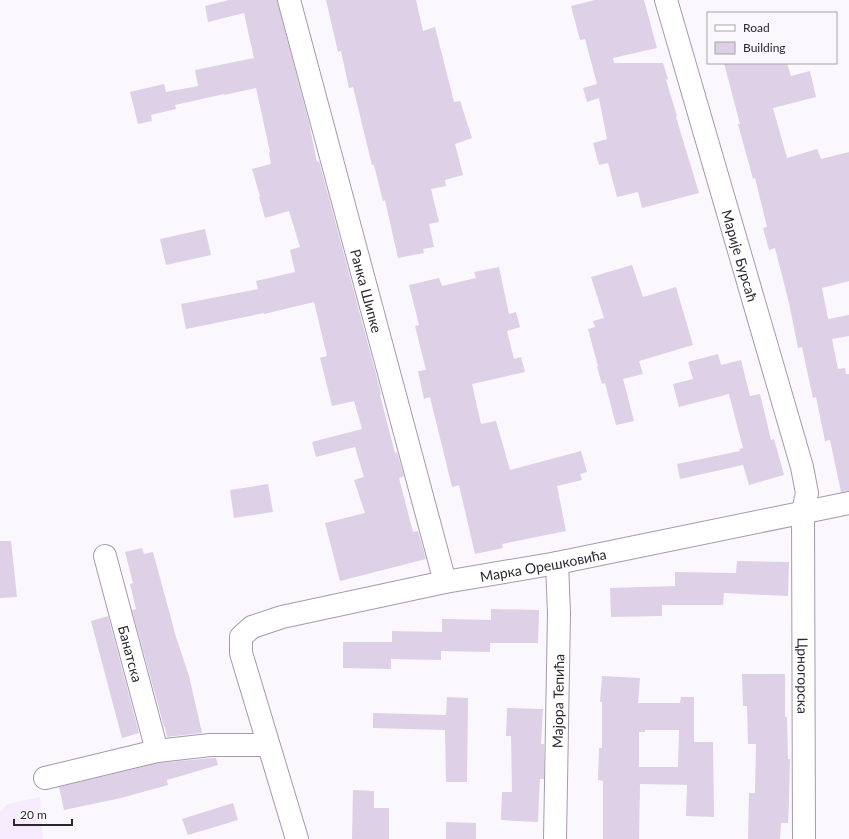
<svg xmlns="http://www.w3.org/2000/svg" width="849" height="839" font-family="Lato,sans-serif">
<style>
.built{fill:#f6ebfd}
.building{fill:#ded0e6;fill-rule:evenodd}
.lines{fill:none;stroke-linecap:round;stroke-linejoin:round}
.minor-casing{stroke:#a699ae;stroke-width:24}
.minor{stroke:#fff;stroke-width:22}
.labels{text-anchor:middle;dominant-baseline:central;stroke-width:4;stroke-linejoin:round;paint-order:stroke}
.street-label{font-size:14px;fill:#2c272f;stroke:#faf8fc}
</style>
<rect width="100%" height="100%" fill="#faf8fc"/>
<polygon class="built" points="40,797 43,839 0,839 0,812 7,804"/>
<g class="building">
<polygon points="229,0 277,0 309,123 317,162 319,161 376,374 381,394 380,395 395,453 397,452 404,476 399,478 413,532 418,531 426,559 340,581 325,523 365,513 354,480 364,477 355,447 316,457 312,442 362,429 354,401 332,406 320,358 327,356 314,302 264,314 264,313 186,329 181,304 258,289 256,281 295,272 290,250 300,247 289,211 265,218 259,197 260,196 252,169 271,164 269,153 270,152 256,88 224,95 224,94 175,105 176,109 151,115 152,121 138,124 130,92 164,84 166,92 198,86 195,70 254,58 244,13 208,22 205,6"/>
<polygon points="326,0 416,0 423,31 435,27 454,102 460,101 472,138 455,144 463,175 445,180 446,186 431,189 439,222 429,224 434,247 423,249 424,253 398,258 385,200 383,201 374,165 372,165 353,87 349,88 341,51 338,52"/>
<polygon points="595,0 644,0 657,48 613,58 614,63 663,63 668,79 666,80 677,116 676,117 699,193 642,208 638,192 617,197 608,163 599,165 593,143 607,139 599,98 587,102 583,88 597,84 585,39 580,40 571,6"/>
<polygon points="724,63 787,63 791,76 810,71 816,97 773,108 787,158 817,149 821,159 849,152 849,281 822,288 828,319 849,315 849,336 832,339 838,369 845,368 846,374 849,374 849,491 841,492 830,440 825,441 816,397 813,398 802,347 798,348 789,303 775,248 769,250 763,228 767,227 755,178 753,179 738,124 740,124"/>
<polygon points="205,229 211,255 166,265 160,239"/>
<polygon points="632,265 643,297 676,287 693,345 639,361 643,374 623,379 634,421 616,425 605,383 602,384 597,367 598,366 588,329 595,327 593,321 604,318 591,277"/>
<polygon points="499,267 509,314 516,312 520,327 507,331 514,359 521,357 525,372 472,384 481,424 496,421 510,470 581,451 587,472 580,474 582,480 557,486 566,531 502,544 503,548 475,554 459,485 452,487 430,397 424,399 418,371 426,370 415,326 419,325 409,285 439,278 442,286 476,278 474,272"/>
<polygon points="718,354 721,365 741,360 750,396 760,394 771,440 774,439 784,475 749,485 743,465 680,479 677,464 740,451 739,449 743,448 729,394 679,407 673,384 693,379 688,362"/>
<polygon points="268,484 273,512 234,518 230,490"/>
<polygon points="0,541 11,541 17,597 0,598"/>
<polygon points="142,548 144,554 153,552 176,637 189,676 202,733 167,737 165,727 164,727 132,610 136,609 130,584 133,583 125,552"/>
<polygon points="737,561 789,562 788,596 724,593 723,605 662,605 662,616 611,617 610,588 675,586 675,572 736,573"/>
<polygon points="491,609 539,610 538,643 490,643 490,652 441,651 441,660 391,659 391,669 343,668 343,642 392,642 392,631 442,632 442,619 491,620"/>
<polygon points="108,616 139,733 122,738 91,621"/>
<polygon points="742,674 785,674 785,717 787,717 788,759 790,759 789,801 788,823 781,823 780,839 748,839 749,793 755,793 756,744 748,744 747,706 743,706"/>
<path d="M 602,676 L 640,678 L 638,703 L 680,703 L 681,697 L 694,697 L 694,742 L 713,742 L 714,817 L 686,816 L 687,785 L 640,784 L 639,839 L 603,839 L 603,781 L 598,780 L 599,748 L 602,748 L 602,702 L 600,702 ZM 645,730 L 679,730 L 678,767 L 639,767 L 639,732 L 645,732 Z"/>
<polygon points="447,697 468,698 467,782 446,782 445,730 373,728 373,713 446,715"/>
<polygon points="507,708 543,709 541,744 544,744 544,779 540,779 538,822 501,820 502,792 512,792 511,736 506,736"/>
<polygon points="211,758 216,758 218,765 167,780 168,785 121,798 64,810 59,787 159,763"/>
<polygon points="353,790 374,791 374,808 389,808 389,839 352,839"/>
<polygon points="233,803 238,820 188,835 182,819"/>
<polygon points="446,822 476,823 476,839 446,839"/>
</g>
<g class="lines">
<defs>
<g id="minor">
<path id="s1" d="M 289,0 L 445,582"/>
<path id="s2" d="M 666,0 L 802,467 L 807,493 L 803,512 L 804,839"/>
<path id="s3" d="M 105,556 L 157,751"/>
<polyline points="45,778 157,751 210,745 268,745"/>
<path id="s4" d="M 297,839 L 241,653 L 241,637 L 252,627 L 282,617 L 445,582 L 557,563 L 849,503"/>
<path id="s5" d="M 555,839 L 559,613 L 557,563"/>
</g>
</defs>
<use href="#minor" class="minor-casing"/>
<use href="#minor" class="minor"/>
</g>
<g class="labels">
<g class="street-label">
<text stroke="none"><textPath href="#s2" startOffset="266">Марије Бурсаћ</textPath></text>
<text stroke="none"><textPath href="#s1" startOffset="301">Ранка Шипке</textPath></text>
<text stroke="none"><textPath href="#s4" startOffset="523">Марка Орешковића</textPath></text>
<text stroke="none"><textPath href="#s3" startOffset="101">Банатска</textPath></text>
<text stroke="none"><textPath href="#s2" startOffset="696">Црногорска</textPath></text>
<text stroke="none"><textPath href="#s5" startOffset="138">Мајора Тепића</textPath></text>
</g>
</g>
<rect x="707" y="12" width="130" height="52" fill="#faf8fc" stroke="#a8a4aa"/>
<rect x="715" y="25" width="20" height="6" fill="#ffffff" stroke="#a8a4aa"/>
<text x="743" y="32" font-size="12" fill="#2c272f">Road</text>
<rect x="715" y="42" width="20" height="12" fill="#ded0e6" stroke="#a8a4aa"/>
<text x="743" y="52" font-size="12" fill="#2c272f">Building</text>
<path d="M14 819v6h58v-6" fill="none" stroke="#2c272f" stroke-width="2"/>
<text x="20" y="819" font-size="12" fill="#2c272f" stroke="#faf8fc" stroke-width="3" paint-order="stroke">20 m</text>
</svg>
